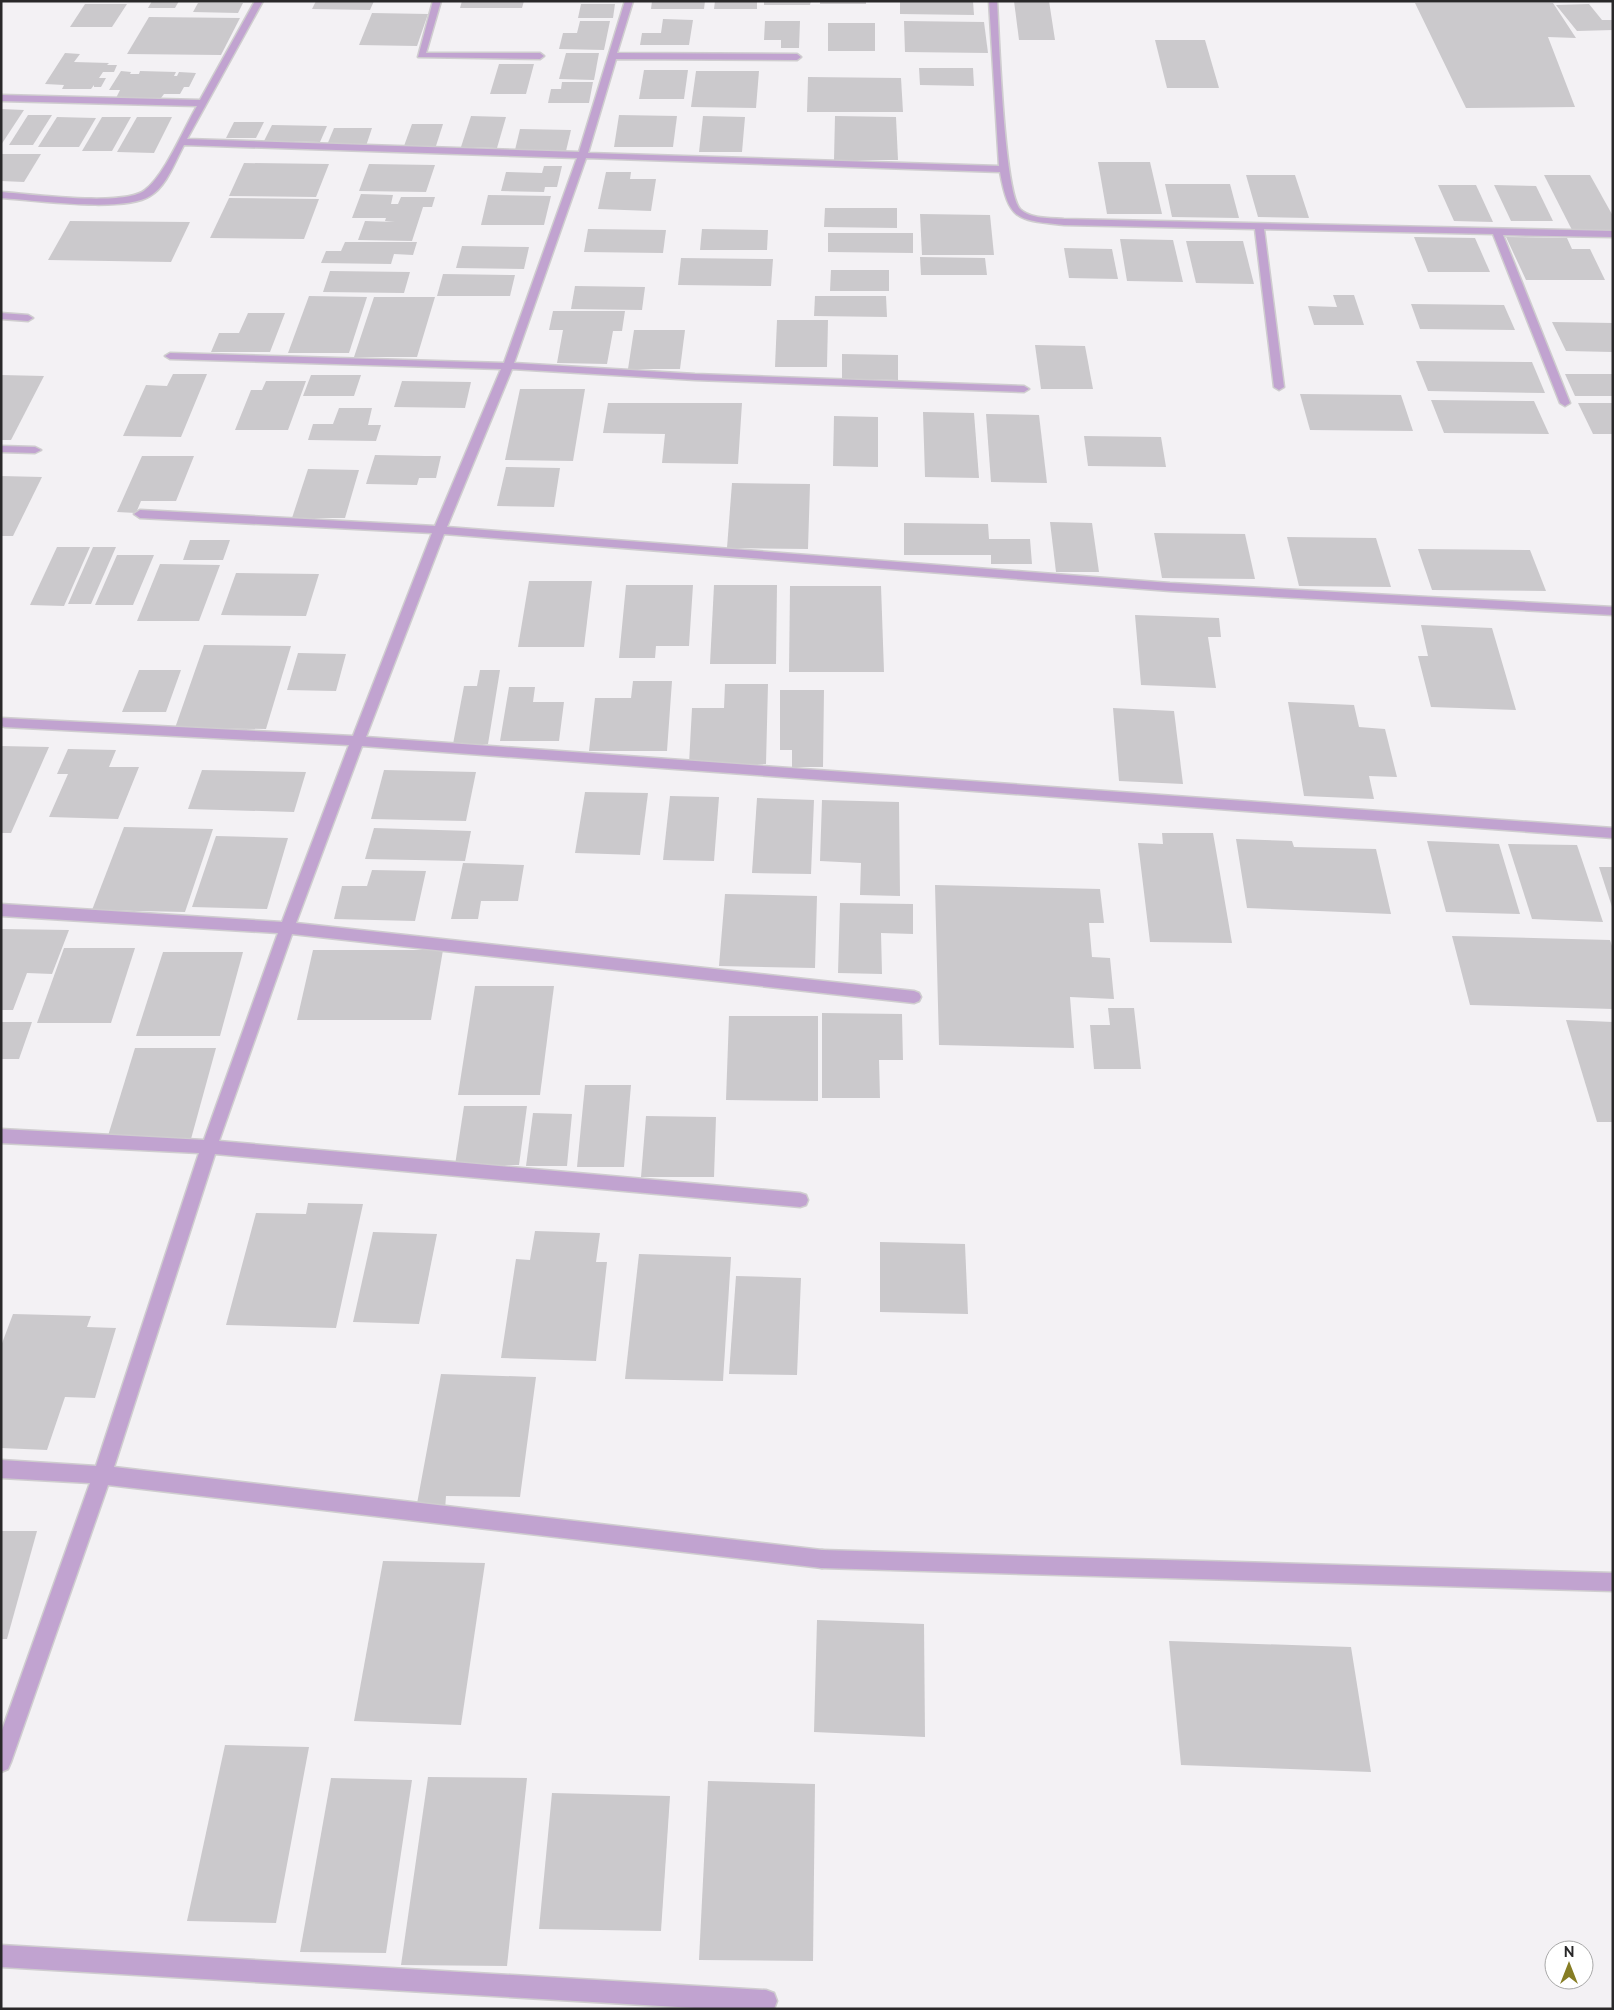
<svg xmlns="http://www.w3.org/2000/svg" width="1614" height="2010" font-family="Raleway,sans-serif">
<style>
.building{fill:#cbc9cc}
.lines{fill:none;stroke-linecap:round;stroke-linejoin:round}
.service-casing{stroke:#cfcdcf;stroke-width:3}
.minor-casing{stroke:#cfcdcf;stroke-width:3}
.service{fill:#c1a3d0;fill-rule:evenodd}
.minor{fill:#c1a3d0;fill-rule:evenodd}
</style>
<rect width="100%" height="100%" fill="#f3f1f4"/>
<g class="building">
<polygon points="152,1 179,1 175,8 148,8"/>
<polygon points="316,1 374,1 370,10 312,9"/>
<polygon points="462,1 524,1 522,8 460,8"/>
<polygon points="652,1 705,1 704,9 651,9"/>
<polygon points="715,1 757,1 757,9 714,9"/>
<polygon points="764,1 811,1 810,5 764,5"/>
<rect x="820" y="1" width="46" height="3"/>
<polygon points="900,1 973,1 974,15 900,14"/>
<polygon points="1014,1 1049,1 1055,40 1019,40"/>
<polygon points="198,3 243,3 238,13 193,12"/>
<polygon points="1415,3 1553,3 1576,38 1548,37 1575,107 1466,108"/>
<polygon points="85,4 127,4 112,27 70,27"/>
<polygon points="581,4 615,4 613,18 578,18"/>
<polygon points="1589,4 1602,20 1613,20 1613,30 1577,31 1556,5"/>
<polygon points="372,13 428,14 417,46 359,45"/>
<polygon points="149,17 240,18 221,55 127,54"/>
<polygon points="663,19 693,20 689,45 640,45 642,33 661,33"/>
<polygon points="580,21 610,21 604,50 559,49 563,33 577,33"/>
<polygon points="765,21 800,21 799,48 781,48 781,40 764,40"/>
<polygon points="904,21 984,22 988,53 905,52"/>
<rect x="828" y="23" width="47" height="28"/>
<polygon points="1155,40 1205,40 1219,88 1167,88"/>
<polygon points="65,53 80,54 74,62 109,63 107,65 117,65 114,72 103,72 99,78 106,78 101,87 94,87 94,85 91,89 62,89 64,85 45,84"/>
<polygon points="566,53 599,53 594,80 559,79"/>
<polygon points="499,64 534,64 526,94 490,94"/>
<polygon points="919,68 973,68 974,86 920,85"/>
<polygon points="644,70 688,70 684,99 639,99"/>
<polygon points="121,71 131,72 130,74 139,74 140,71 176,72 174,76 177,76 179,72 196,73 189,87 184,87 180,94 164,94 161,98 116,98 120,90 109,90"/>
<polygon points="696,71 759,71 756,108 691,107"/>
<polygon points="808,77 901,78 903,112 807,112"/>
<polygon points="562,82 593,82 589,103 548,103 551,89 561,89"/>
<polygon points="1,109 24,110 1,145"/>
<polygon points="28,115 52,115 33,145 9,145"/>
<polygon points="619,115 677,116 673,147 614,147"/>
<polygon points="471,116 506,117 497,148 461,147"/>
<polygon points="703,116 745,117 742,152 699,152"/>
<polygon points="835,116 896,117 898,160 834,160"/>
<polygon points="57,117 96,118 79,147 38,147"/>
<polygon points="102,117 131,117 112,151 82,151"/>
<polygon points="137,117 172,117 154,153 117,152"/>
<polygon points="234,122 264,122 256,138 226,138"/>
<polygon points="412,124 443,124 436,146 404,146"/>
<polygon points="272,125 327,126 320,142 264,141"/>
<polygon points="334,128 372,128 366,146 327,145"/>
<polygon points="520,129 571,130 566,151 515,150"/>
<polygon points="1,154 41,154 24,182 1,181"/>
<polygon points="1098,162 1150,162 1162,214 1107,214"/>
<polygon points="244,163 329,164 316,197 229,196"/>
<polygon points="369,164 435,165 426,192 359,191"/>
<polygon points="544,166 562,166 557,187 545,187 544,192 501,191 506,172 542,173"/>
<polygon points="606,172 631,172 630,179 656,179 651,211 598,209"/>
<polygon points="1246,175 1295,175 1309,218 1258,217"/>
<polygon points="1544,175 1590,175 1613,216 1613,231 1572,230"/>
<polygon points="1165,184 1230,184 1239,218 1172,217"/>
<polygon points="1438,185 1476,185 1493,222 1454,221"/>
<polygon points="1494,185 1536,186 1553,221 1511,221"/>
<polygon points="361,194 393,195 391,204 398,204 401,197 435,197 432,207 423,207 412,241 358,240 365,221 395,222 385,221 386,218 352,218"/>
<polygon points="488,195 551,196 544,225 481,225"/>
<polygon points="229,198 319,199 304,239 210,238"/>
<polygon points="825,208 897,208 897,228 824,227"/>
<polygon points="920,214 990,215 994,255 922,255"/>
<polygon points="70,221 190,222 171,262 48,260"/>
<polygon points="588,229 666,230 663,253 584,252"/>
<polygon points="702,229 768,230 767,250 700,250"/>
<polygon points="828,233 913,233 913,253 828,252"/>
<polygon points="1414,237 1475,238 1490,272 1428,272"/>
<polygon points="1506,237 1567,238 1572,249 1590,249 1605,280 1526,280"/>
<polygon points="1120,239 1173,240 1183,282 1127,281"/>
<polygon points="1186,241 1243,241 1254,284 1196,283"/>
<polygon points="345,242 417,242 413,255 394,254 391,264 321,263 326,251 341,251"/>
<polygon points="462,246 529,247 524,269 456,268"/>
<polygon points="1064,248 1112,249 1118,279 1069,278"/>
<polygon points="920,257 985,258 987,275 921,275"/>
<polygon points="681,258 773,259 771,286 678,285"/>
<polygon points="831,270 889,270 889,291 830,291"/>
<polygon points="330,271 410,272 404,293 323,292"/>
<polygon points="443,274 515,275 510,296 437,296"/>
<polygon points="575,286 645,287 642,310 571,309"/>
<polygon points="1333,295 1354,295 1364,325 1314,325 1308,306 1337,307"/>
<polygon points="309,296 367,297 349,353 288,353"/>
<polygon points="815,296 886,296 887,317 814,316"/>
<polygon points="374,297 435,297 417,357 354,357"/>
<polygon points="1411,304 1504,305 1515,330 1420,329"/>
<polygon points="553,311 625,311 622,331 613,331 607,364 557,363 563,330 549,330"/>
<polygon points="248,313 285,313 270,352 211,352 219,333 239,333"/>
<polygon points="777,320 828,320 827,367 775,367"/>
<polygon points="1552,322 1613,323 1613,352 1566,351"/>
<polygon points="634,330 685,330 680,369 628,369"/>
<polygon points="1035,345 1085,346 1093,389 1041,389"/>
<polygon points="842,354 898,355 898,380 842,379"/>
<polygon points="1416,361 1532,362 1545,393 1428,391"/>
<polygon points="173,374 207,374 181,437 123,436 146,385 167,386"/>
<polygon points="1565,374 1613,374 1613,396 1575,396"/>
<polygon points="1,375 44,376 11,440 1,440"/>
<polygon points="311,375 361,375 354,396 303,396"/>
<polygon points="266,381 306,381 288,430 235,430 251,390 262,390"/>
<polygon points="402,381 471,382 465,408 394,407"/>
<polygon points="520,389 585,389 573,461 505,460"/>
<polygon points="1300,394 1401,395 1413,431 1310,430"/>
<polygon points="1431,400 1534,401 1549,434 1444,433"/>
<polygon points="608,403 742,403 738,464 662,463 665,434 603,433"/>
<polygon points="1578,403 1613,403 1613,434 1593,434"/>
<polygon points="339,408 372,408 368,425 381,425 376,441 308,440 313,424 333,424"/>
<polygon points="923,412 974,413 979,478 925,477"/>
<polygon points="986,414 1039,415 1047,483 991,482"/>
<polygon points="834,416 878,417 878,467 833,466"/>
<polygon points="1084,436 1161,437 1166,467 1088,466"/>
<polygon points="375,455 425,456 441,456 436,478 419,478 417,485 366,484"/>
<polygon points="142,456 194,456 176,501 141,501 136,513 117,512"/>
<polygon points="506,467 560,468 554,507 497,506"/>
<polygon points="308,469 359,470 345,518 292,518"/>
<polygon points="1,476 42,477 13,536 1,536"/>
<polygon points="732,483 810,484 808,549 727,548"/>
<polygon points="1050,522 1092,523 1099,572 1056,572"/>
<polygon points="904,523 988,524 989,539 1030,539 1032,564 991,564 991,555 904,555"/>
<polygon points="1154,533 1245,534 1255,579 1162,578"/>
<polygon points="1287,537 1376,538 1391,587 1299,586"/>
<polygon points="190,540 230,540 223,560 183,560"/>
<polygon points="57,547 90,547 64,606 30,605"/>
<polygon points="93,547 116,547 91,604 68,604"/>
<polygon points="1418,549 1530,550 1546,591 1432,590"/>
<polygon points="117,555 154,555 133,605 95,605"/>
<polygon points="160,564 220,565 199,621 137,621"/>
<polygon points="236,573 319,574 306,616 221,615"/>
<polygon points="529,581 592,581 584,647 518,647"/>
<polygon points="626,585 693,585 689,646 656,646 655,658 619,658"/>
<polygon points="714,585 777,585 776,664 710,664"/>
<polygon points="790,586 881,586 884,672 789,672"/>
<polygon points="1135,615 1219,618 1221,637 1208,637 1216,688 1141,685"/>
<polygon points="1421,625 1492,628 1516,710 1431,707 1418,656 1428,656"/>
<polygon points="204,645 291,646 266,729 175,728"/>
<polygon points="298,653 346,654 336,691 287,690"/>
<polygon points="139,670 181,670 166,712 122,712"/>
<polygon points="480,670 500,670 488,744 453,744 464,686 477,686"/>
<polygon points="633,681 672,681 667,751 589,751 595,698 631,698"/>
<polygon points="725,684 768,684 766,764 689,764 692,708 724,708"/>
<polygon points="509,687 535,687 533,702 564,702 559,741 500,741"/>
<polygon points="780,690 824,690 823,767 792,767 792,750 780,750"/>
<polygon points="1288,702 1354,705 1359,727 1385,729 1397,777 1369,776 1374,799 1304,796"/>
<polygon points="1113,708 1174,711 1183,784 1119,781"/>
<polygon points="1,746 49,747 11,833 1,833"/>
<polygon points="68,749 116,750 109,767 139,767 118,819 49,817 68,774 57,774"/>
<polygon points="202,770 306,772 294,812 188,809"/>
<polygon points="384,770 476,772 466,821 371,819"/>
<polygon points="585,792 648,793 640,855 575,853"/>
<polygon points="670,796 719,797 714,861 663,860"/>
<polygon points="757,798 814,800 811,874 752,873"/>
<polygon points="822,800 899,802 900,896 860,895 861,863 820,861"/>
<polygon points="124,827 213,829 185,912 92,910"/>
<polygon points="374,828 471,831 465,861 365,859"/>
<polygon points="1162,833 1213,833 1232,943 1150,942 1138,843 1163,844"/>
<polygon points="216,836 288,838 267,909 192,907"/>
<polygon points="1236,839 1292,841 1294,847 1376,849 1391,914 1247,908"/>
<polygon points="1427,841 1499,844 1520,914 1446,912"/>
<polygon points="1508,844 1577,845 1603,922 1532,919"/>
<polygon points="463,863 524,865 518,901 481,901 478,919 451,919"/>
<polygon points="1599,867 1613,867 1613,907 1612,907"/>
<polygon points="372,870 426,871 415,921 334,919 342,886 367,886"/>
<polygon points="935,885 1100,889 1104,923 1089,923 1092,957 1110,958 1114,999 1070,997 1074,1048 939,1045"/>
<polygon points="725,894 817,896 815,968 719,966"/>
<polygon points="840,903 913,904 913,934 881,933 882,974 838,973"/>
<polygon points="1,929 69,930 52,974 27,973 13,1010 1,1010"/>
<polygon points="1452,936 1610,940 1613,949 1613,1009 1470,1005"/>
<polygon points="64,948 135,948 111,1023 37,1023"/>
<polygon points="313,950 443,950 431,1020 297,1020"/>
<polygon points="163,952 243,952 220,1036 136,1036"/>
<polygon points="475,986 554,986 540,1095 458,1095"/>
<polygon points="1108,1008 1134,1008 1141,1069 1094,1069 1090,1025 1110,1025"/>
<polygon points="822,1013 902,1014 903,1060 879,1060 880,1098 822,1098"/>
<polygon points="729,1016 818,1016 818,1101 726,1100"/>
<polygon points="1566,1020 1613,1022 1613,1122 1597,1122"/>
<polygon points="1,1022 32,1022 19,1059 1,1059"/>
<polygon points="135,1048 216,1048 191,1139 107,1139"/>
<polygon points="585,1085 631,1085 624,1167 577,1167"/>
<polygon points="464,1106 527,1106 519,1165 455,1165"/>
<polygon points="533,1113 572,1114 567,1166 526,1166"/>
<polygon points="646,1116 716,1117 714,1177 641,1177"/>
<polygon points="308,1203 363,1204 336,1328 226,1325 256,1213 306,1214"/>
<polygon points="535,1231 600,1233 596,1262 607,1262 596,1361 501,1358 516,1259 530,1260"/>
<polygon points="373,1232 437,1234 419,1324 353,1322"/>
<polygon points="880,1242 965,1244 968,1314 880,1312"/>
<polygon points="639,1254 731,1257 723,1381 625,1379"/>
<polygon points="736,1276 801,1278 797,1375 729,1374"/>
<polygon points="13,1314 91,1316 87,1327 116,1328 95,1398 65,1397 47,1450 1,1448 1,1346"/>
<polygon points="441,1374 536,1377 520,1497 446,1496 445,1510 416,1509"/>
<polygon points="1,1531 37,1531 7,1639 1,1639"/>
<polygon points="383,1561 485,1563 461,1725 354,1721"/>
<polygon points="817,1620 924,1624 925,1737 814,1732"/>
<polygon points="1169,1641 1351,1647 1371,1772 1181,1765"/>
<polygon points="225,1745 309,1747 276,1923 187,1921"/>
<polygon points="428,1777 527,1778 507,1966 401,1965"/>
<polygon points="331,1778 412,1780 386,1953 300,1952"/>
<polygon points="708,1781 815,1784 813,1961 699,1960"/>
<polygon points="552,1793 670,1796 661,1931 539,1929"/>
</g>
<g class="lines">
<defs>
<polygon id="service" points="822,1550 1613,1573 1613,1591 822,1568 815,1566 813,1559 815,1552"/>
<g id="minor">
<path d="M 255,1 L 263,1 L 187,139 L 579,152 L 625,1 L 633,1 L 617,53 L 797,54 L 801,57 L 797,60 L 616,59 L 588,153 L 999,166 L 989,1 L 997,1 C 999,35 1004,191 1020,209 C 1030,219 1051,218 1064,219 L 1613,231 L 1613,237 L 1503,235 L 1570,403 L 1565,406 L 1560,403 L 1493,234 L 1264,229 L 1284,387 L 1279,390 L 1274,387 L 1255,229 L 1064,225 C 1017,220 1009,221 1000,172 L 586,158 L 514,363 L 695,374 L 1024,386 L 1029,389 L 1024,392 L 695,380 L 512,369 L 447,527 L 1170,583 L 1613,607 L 1613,615 L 1170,591 L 444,534 L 366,737 L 1613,828 L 1613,838 L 362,746 L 296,923 L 914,991 L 919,993 L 921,997 L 919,1001 L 914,1003 L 292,934 L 219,1141 L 800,1193 L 806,1195 L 808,1200 L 806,1205 L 800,1207 L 215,1154 L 114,1467 L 822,1550 L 829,1552 L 831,1559 L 829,1566 L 822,1568 L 108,1485 L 11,1762 L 8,1769 L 1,1772 L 1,1733 L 90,1483 L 1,1478 L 1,1460 L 96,1466 L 199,1153 L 1,1143 L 1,1129 L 204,1140 L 278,933 L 1,916 L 1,904 L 282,922 L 349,745 L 5,727 L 1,726 L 1,718 L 353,736 L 432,533 L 140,518 L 134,514 L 140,510 L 435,526 L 501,369 L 170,359 L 165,356 L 170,353 L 504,363 L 577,158 L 184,145 C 175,161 167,186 150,196 C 124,213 34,200 1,198 L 1,192 C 30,194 125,207 145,190 C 165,175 184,128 197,106 L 1,101 L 1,95 L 200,100 Z"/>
<polygon points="433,1 441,1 426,53 540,53 544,56 540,59 418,57"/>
<polygon points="1,313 28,315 33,318 28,321 1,319"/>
<polygon points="1,446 35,447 41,450 35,453 1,452"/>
<polygon points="1,1945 766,1990 774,1993 777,2001 774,2009 712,2009 1,1967"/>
</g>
</defs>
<use href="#service" class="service-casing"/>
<use href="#minor" class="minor-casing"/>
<use href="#service" class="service"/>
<use href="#minor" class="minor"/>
</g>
<rect width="1614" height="2010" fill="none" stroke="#292829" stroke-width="5"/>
<g transform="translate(1569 1965)"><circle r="24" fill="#ffffff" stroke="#a9a9a9"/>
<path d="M0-4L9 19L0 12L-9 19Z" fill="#867d24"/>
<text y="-8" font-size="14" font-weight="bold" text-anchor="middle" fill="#292829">N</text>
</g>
</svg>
